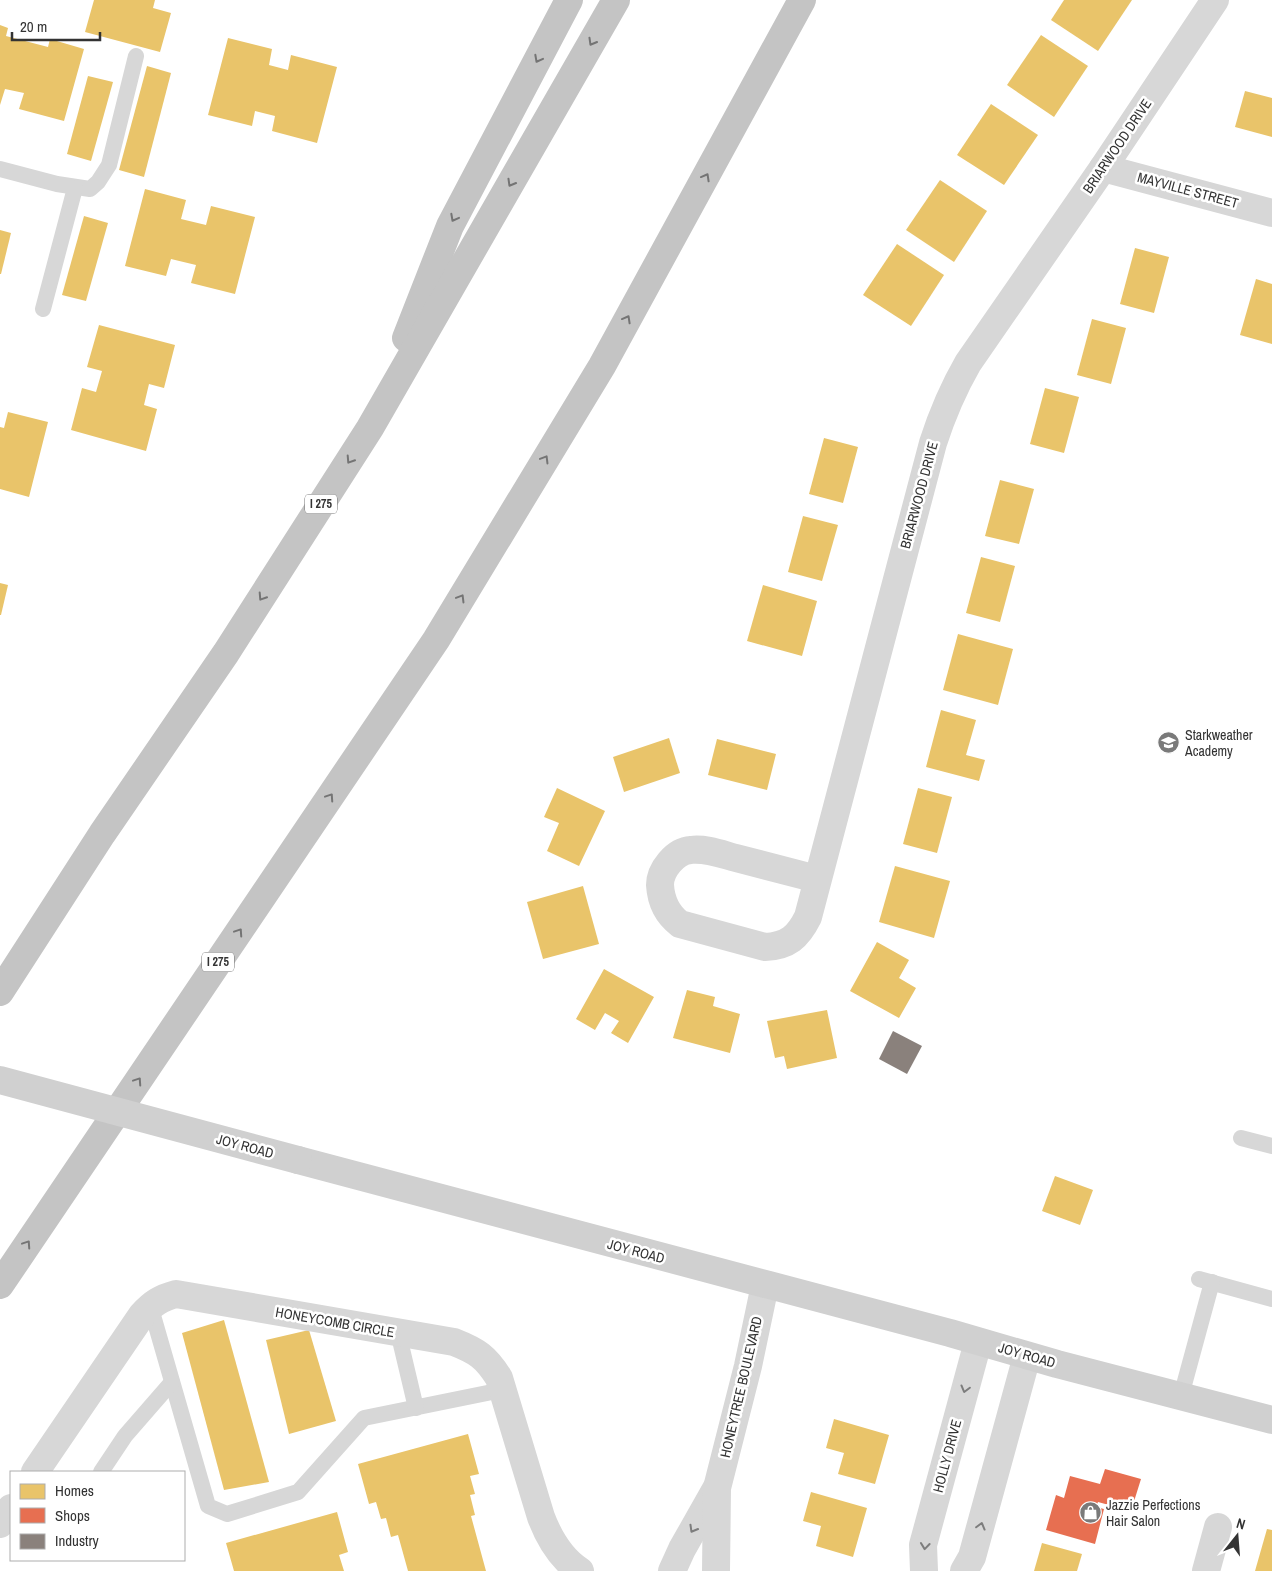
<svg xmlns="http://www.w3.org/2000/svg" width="1272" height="1571" font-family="'Archivo Narrow',sans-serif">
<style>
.homes{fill:#e9c46a}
.shops{fill:#e76f51}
.industry{fill:#8a817c}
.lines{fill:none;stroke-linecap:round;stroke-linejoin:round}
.lane{stroke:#d7d7d7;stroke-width:16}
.street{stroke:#d7d7d7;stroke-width:28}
.secondary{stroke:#d0d0d0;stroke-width:28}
.highway{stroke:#c4c4c4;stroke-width:28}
.secondary-bridge{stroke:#d0d0d0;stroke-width:28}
.oneway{stroke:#747474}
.oneway2{stroke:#7d7d7d}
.labels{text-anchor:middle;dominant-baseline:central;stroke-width:5;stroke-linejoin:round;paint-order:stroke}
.shield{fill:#fff;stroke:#707070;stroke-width:1}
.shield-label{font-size:12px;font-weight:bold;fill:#333}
.street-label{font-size:14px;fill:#333;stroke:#fff}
.poi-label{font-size:14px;fill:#333;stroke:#fff;text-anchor:start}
</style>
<rect width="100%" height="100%" fill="#fff"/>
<g class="homes">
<polygon points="94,0 155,0 153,8 171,13 160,52 85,32"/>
<polygon points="1064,0 1132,0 1098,51 1051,20"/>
<polygon points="0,25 8,28 6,36 48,47 50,39 84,49 64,121 19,109 24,93 5,89 0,105"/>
<polygon points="1041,35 1088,66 1054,117 1007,85"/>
<polygon points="228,38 272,49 269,65 288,70 291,55 337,67 317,143 272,131 275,116 255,111 252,126 208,115"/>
<polygon points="147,66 171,73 144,177 119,170"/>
<polygon points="88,76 113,82 91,161 67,154"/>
<polygon points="1245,91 1272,98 1272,137 1235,127"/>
<polygon points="991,104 1038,135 1004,185 957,155"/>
<polygon points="940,180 987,211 954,262 906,230"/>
<polygon points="145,189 186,200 181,219 206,225 211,206 255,217 235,294 191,283 196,265 171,259 166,276 125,266"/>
<polygon points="84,216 108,223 86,301 62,295"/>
<polygon points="0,230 11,233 1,274 0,274"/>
<polygon points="897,244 944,275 911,326 863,295"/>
<polygon points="1135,248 1169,257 1154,313 1120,304"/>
<polygon points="1256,279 1272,284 1272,344 1240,335"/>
<polygon points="1092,319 1126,328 1111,384 1077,375"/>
<polygon points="99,325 175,345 164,388 149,384 144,405 157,409 146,451 71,430 82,388 96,392 102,371 87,367"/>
<polygon points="1045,388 1079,397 1064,453 1030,444"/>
<polygon points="8,412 48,422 29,497 0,489 0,427 4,428"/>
<polygon points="824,438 858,447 843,503 809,494"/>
<polygon points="1000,480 1034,489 1019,544 985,536"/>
<polygon points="803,516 838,525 822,581 788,572"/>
<polygon points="981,557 1015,566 1000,622 966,613"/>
<polygon points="0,583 8,585 1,615 0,615"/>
<polygon points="763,585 817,601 802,656 747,641"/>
<polygon points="958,634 1013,649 998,705 943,690"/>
<polygon points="941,710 976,720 966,755 985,760 979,781 926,767"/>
<polygon points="669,738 680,773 624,792 613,757"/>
<polygon points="717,739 776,754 767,790 708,775"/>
<polygon points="557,788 605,811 579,866 547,851 559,823 544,817"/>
<polygon points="918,788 952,797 937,853 903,844"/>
<polygon points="895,866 950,881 934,938 879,922"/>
<polygon points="583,886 599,944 543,959 527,902"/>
<polygon points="877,942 909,960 899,978 916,988 899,1018 850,991"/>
<polygon points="604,969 654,997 628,1043 611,1033 619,1021 605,1013 595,1030 576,1019"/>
<polygon points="687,990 715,997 713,1006 740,1014 730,1053 673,1038"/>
<polygon points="827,1010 837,1058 787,1069 784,1056 775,1058 767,1021"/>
<polygon points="1055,1176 1093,1190 1080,1225 1042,1211"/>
<polygon points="224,1320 269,1482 224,1490 182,1333"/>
<polygon points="309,1330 336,1421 289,1434 266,1340"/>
<polygon points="834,1419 889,1435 875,1484 838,1474 844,1453 826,1448"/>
<polygon points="468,1434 479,1474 470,1476 475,1494 470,1495 475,1515 471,1516 486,1571 408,1571 398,1535 391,1537 386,1518 381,1519 376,1502 369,1504 358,1464"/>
<polygon points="811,1492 867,1508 853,1557 816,1546 821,1526 803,1521"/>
<polygon points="337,1512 348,1552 339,1555 344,1571 234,1571 226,1543"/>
<polygon points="1267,1529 1272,1530 1272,1571 1255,1571"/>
<polygon points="1042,1543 1082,1554 1077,1571 1034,1571"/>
</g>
<polygon class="shops" points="1105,1469 1141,1479 1131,1511 1098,1502 1096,1507 1104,1509 1095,1544 1046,1530 1056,1495 1064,1498 1070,1476 1100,1484"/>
<polygon class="industry" points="893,1031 922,1046 907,1074 879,1059"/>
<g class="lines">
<g class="lane">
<polyline points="0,169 57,184 90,189 98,182 109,165 136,56"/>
<polyline points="43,309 75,188"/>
<polyline points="1241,1138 1272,1146"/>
<polyline points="1199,1279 1272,1299"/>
<polyline points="150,1305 208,1506 227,1514 298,1492 364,1418 502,1390"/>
<polyline points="398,1332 416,1408"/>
<polyline points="1181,1396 1212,1282"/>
<polyline points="101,1472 125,1436 172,1382"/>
</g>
<g class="street">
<polyline points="1103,168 1272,213"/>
<path d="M 817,879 C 790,872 763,865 736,858 C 721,854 705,848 691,850 C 675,851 660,870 660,885 C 661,901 668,915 680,924 L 765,947 C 788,946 798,937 808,917 L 933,443 C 942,415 953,389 968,363 L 1103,168 L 1215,0"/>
<path d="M 35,1472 L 142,1315 C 153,1303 161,1298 176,1294 L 454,1342 C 477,1351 486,1357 499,1378 L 541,1517 C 549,1538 560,1558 580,1571"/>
<polyline points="0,1524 11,1508"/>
<polyline points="672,1571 682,1549 716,1489"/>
<polyline points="716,1571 717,1488 748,1366 765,1285"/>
<polyline points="924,1571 923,1545 978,1342"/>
<polyline points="964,1571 972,1557 1027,1356"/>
<polyline points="1206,1571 1218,1527"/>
</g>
<polyline class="secondary" points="298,1160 950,1333 1057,1364 1272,1420"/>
<g class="highway">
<polyline points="406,338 450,226 569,0"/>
<polyline points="0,992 102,834 226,653 370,428 616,0"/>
<polyline points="0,1285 436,640 602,366 802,0"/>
</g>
<polyline class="secondary-bridge" points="0,1080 298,1160"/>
</g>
<defs><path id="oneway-chevron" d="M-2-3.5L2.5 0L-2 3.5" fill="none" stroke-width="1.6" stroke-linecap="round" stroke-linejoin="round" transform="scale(1.25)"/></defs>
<g class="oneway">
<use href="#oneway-chevron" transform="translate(592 42) rotate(120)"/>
<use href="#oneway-chevron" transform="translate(538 59) rotate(118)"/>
<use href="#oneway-chevron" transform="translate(706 177) rotate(-61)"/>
<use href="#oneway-chevron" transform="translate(511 183) rotate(120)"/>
<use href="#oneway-chevron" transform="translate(454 218) rotate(118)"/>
<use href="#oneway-chevron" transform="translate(627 319) rotate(-61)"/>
<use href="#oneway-chevron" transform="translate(545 459) rotate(-59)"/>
<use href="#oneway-chevron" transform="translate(350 460) rotate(123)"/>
<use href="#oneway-chevron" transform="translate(262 597) rotate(123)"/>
<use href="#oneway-chevron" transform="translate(461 598) rotate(-59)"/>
<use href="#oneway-chevron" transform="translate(330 797) rotate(-56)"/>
<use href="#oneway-chevron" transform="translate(239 932) rotate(-56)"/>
<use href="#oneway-chevron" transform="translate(138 1081) rotate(-56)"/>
<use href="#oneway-chevron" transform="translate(27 1244) rotate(-56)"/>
</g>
<g class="oneway2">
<use href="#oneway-chevron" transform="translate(965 1389) rotate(105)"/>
<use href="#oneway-chevron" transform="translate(981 1526) rotate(-75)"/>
<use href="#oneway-chevron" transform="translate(693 1529) rotate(120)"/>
<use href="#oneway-chevron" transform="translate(925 1546) rotate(96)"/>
</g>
<defs>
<symbol id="school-disc" viewBox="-11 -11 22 22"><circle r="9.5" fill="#7a7a7a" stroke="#fff"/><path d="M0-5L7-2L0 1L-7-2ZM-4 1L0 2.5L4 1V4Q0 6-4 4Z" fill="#fff"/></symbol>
<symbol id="shop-disc" viewBox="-11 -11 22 22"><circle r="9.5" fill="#7a7a7a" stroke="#fff"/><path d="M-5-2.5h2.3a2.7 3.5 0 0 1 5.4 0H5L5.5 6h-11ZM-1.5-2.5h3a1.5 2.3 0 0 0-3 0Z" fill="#fff"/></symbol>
</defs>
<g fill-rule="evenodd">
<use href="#school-disc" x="1156" y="730" width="25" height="25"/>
<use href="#shop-disc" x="1078" y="1500" width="25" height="25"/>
</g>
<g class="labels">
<g class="shield">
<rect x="305" y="494.5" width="32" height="19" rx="4"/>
<rect x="202" y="952.5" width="32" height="19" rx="4"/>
</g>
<g class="shield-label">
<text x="321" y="504">I 275</text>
<text x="218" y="962">I 275</text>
</g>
<g class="street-label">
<text transform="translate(1117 146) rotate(-56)">BRIARWOOD DRIVE</text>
<text transform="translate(1188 190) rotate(15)">MAYVILLE STREET</text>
<text transform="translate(919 495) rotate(-75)">BRIARWOOD DRIVE</text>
<text transform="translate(245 1146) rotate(15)">JOY ROAD</text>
<text transform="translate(636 1251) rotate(15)">JOY ROAD</text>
<text transform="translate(335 1322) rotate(10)">HONEYCOMB CIRCLE</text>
<text transform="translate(1027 1355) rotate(16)">JOY ROAD</text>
<text transform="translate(741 1387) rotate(-77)">HONEYTREE BOULEVARD</text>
<text transform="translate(947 1456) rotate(-75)">HOLLY DRIVE</text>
</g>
<g class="poi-label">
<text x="1185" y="735">Starkweather<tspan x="1185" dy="16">Academy</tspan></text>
<text x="1106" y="1505">Jazzie Perfections<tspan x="1106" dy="16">Hair Salon</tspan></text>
</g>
</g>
<rect x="10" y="1471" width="175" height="90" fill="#ffffff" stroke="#adadad"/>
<rect x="20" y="1484" width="25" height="15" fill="#e9c46a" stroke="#adadad"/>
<text x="55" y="1496" font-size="15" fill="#333333">Homes</text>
<rect x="20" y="1508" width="25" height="15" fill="#e76f51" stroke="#adadad"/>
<text x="55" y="1521" font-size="15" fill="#333333">Shops</text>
<rect x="20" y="1534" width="25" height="15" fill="#8a817c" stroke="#adadad"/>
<text x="55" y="1546" font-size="15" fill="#333333">Industry</text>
<g transform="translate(1237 1536) rotate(17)" stroke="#ffffff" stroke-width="4" paint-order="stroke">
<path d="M0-4L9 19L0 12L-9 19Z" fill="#333333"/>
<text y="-8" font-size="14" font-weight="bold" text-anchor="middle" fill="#333333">N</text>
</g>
<path d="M12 32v8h88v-8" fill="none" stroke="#333333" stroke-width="2.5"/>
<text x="20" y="32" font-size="15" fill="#333333" stroke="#ffffff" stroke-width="4" paint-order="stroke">20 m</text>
</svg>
